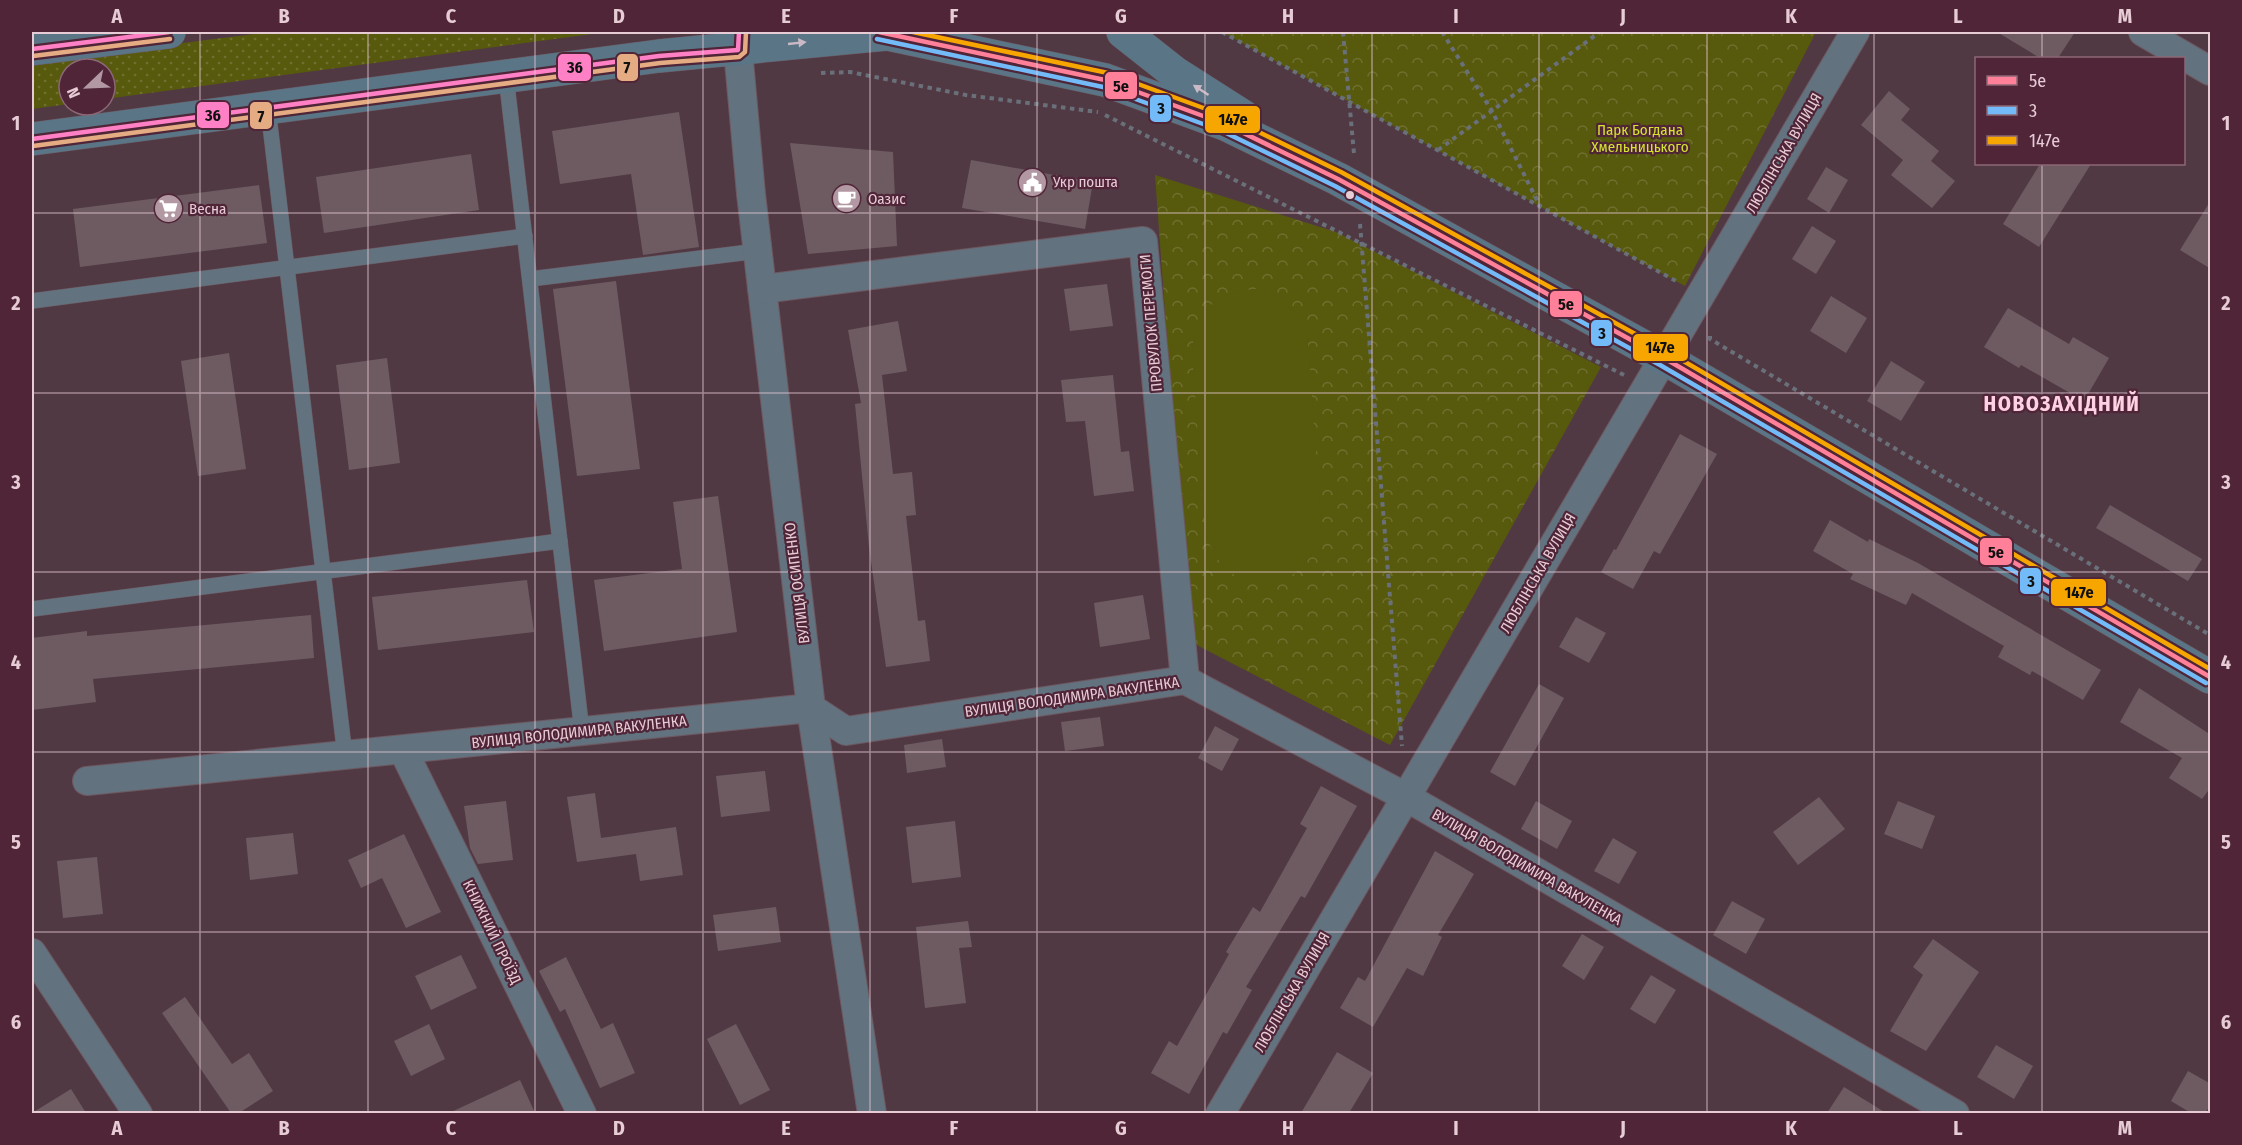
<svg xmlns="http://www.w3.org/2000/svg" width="2242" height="1145" font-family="'Fira Sans Condensed',sans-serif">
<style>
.grass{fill:url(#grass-dots)}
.forest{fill:url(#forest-crowns)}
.pitch{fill:#57590d}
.building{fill:#6e5b62}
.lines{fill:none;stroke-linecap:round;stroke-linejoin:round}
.service-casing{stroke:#6d5861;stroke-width:16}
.minor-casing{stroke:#6d5861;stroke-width:30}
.primary-casing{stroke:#6d5861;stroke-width:34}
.path{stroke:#6a707a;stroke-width:4;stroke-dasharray:4.5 4.5;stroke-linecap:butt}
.service{stroke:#62727f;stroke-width:15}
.minor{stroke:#62727f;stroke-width:28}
.primary{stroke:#597586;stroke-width:33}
.bus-1-casing{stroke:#4f2537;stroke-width:9}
.bus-2-casing{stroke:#4f2537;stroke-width:9}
.bus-3-casing{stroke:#4f2537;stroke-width:9}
.bus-4-casing{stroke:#4f2537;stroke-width:9}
.bus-5-casing{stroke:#4f2537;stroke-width:9}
.bus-1{stroke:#ff8098;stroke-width:4.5}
.bus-2{stroke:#73baf8;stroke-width:4.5}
.bus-3{stroke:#f7a600;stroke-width:4.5}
.bus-4{stroke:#ff80c5;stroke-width:4.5}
.bus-5{stroke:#e5ac83;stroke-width:4.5}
.oneway{fill:#cbbac5}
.grid{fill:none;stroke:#e7cbd5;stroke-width:1.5;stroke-opacity:0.55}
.bus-dot{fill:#e7cbd5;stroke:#4f2537;stroke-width:2}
.labels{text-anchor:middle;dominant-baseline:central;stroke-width:4.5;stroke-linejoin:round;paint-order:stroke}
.park-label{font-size:15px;fill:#d5e331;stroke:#4f2537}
.street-label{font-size:15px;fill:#e7cbd5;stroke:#4f2537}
.poi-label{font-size:15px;fill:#e7cbd5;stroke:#4f2537;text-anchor:start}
.district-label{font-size:21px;font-weight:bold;letter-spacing:1.5px;fill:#fed2e2;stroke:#4f2537}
.line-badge{stroke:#4f2537;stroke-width:2}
.pale-badge-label{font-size:16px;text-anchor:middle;font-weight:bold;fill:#111}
.neatline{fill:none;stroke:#e7cbd5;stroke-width:2}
.grid-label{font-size:20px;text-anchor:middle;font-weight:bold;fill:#e7cbd5}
</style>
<defs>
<pattern id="grass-dots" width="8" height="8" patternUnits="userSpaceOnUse" patternTransform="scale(1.5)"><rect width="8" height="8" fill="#57590d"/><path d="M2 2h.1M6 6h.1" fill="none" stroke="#6f702f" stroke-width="1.8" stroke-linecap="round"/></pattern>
<pattern id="forest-crowns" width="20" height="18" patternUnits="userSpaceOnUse" patternTransform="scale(1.5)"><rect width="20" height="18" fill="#57590d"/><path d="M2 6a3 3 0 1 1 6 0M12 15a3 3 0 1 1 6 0" fill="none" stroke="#6f702f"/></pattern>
</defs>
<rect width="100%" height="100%" fill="#503943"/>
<polygon class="grass" points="269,32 607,32 105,99 105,69 69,69 69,104 32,109 32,62"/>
<g class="forest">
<polygon points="1222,32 1816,32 1685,286"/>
<polygon points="1155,175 1336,232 1601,367 1390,745 1189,641"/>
</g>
<path class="pitch" d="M 1256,289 C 1286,297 1300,312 1308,343 L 1321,521 C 1313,600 1224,606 1205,530 L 1192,351 C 1196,310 1215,292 1256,289 Z"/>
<g class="building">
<polygon points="1997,32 2075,32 2058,58 2040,58"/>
<polygon points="1889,91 1910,109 1901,120 1939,151 1931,161 1955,181 1932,208 1891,175 1903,160 1861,125"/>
<polygon points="679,112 699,247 643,255 631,174 560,184 552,131"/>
<polygon points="790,143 893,152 897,246 808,254"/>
<polygon points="471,154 479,210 324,233 316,177"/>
<polygon points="971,160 1093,182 1085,229 962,208"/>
<polygon points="2040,164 2091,164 2039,247 2003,224"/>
<polygon points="1826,167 1848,180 1829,213 1807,199"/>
<polygon points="259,185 267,243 80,267 73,209"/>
<polygon points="2211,200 2211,269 2180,250"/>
<polygon points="1812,226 1836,241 1816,274 1792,259"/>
<polygon points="616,281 640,469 577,476 553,289"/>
<polygon points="1107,284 1113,326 1070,331 1064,289"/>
<polygon points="1831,296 1867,318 1846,353 1810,331"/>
<polygon points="2008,308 2069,344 2073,337 2109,358 2084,401 2021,365 2019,368 1984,347"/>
<polygon points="898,321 907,371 882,375 893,474 912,472 916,515 906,516 918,621 925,620 930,661 886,667 869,547 855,404 861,403 848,330"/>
<polygon points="229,353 246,469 198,476 181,361"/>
<polygon points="387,358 400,463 349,470 336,365"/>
<polygon points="1891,361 1925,382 1901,421 1867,401"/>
<polygon points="1113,375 1121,452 1129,451 1134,491 1094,496 1085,421 1066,422 1061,380"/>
<polygon points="1680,434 1717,454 1660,554 1654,551 1633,589 1601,572 1614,549 1616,550"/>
<polygon points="718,496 737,632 604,651 594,580 682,569 673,502"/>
<polygon points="2110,505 2202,559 2188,581 2096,528"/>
<polygon points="1830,520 1868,542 1869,539 1918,563 2101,670 2083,700 2032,671 2030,675 1998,657 2004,646 1912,593 1906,605 1850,579 1853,574 1813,551"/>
<polygon points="527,580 534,632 378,650 372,597"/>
<polygon points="1143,595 1150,639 1100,647 1094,603"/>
<polygon points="311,615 314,658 93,679 96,702 32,710 32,638 87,631 87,636"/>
<polygon points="1576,617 1606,633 1589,663 1559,647"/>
<polygon points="1539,684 1564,698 1515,786 1490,772"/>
<polygon points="2139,688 2211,735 2211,787 2202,799 2169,778 2182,758 2120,722"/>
<polygon points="1100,717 1104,746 1065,751 1061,722"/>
<polygon points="1215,726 1239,739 1222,771 1198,758"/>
<polygon points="942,739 946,767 907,773 904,745"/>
<polygon points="765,771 770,811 721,817 716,776"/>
<polygon points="1321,786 1357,806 1305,898 1301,896 1246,987 1252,990 1227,1034 1223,1032 1189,1094 1151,1073 1169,1041 1177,1046 1229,954 1226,952 1253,907 1260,912 1307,828 1300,824"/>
<polygon points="595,793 601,838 676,827 683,875 640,881 636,854 577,862 567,797"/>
<polygon points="1819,797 1845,829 1798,865 1773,832"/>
<polygon points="506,801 513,860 478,864 470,848 464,806"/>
<polygon points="1536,801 1572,821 1557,849 1521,829"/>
<polygon points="1898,801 1935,816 1922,849 1884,834"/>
<polygon points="955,821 961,877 912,883 906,827"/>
<polygon points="293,833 298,874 250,880 246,838"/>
<polygon points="404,834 441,912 406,928 382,878 361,888 348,860"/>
<polygon points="1613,838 1637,852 1619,884 1594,871"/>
<polygon points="1435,851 1474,874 1438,935 1442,937 1423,976 1407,968 1373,1027 1340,1008 1358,977 1365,981"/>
<polygon points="97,857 103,914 63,918 57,861"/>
<polygon points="1732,901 1765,919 1746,954 1713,935"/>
<polygon points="776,907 781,942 718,951 713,915"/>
<polygon points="968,921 972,947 959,948 966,1003 925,1008 916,927"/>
<polygon points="1582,934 1604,947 1584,980 1562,966"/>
<polygon points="1933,939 1979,972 1926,1051 1890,1031 1923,975 1913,967"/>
<polygon points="461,955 477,988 431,1010 415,976"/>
<polygon points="566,957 601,1029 613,1023 635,1073 600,1088 565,1009 560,1012 539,971"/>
<polygon points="1651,975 1676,990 1655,1024 1630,1009"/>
<polygon points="185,997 232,1064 249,1053 273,1091 239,1113 231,1113 162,1013"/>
<polygon points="429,1024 445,1059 411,1076 394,1041"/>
<polygon points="736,1024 770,1090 740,1105 707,1039"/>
<polygon points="1996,1045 2033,1066 2014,1099 1977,1077"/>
<polygon points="1337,1052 1373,1073 1349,1113 1301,1113"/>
<polygon points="2188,1071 2211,1084 2211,1105 2205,1113 2191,1113 2171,1101"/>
<polygon points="520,1080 535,1113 449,1113"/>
<polygon points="1844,1087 1886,1113 1827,1113"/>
<polygon points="71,1089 86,1113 32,1113"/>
</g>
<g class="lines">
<defs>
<g id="service">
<polyline points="506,76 582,732"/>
<polyline points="268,108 345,756"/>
<polyline points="530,279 758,251"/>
<polyline points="32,301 525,236"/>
<polyline points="32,609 560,541"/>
</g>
<g id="minor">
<polyline points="2143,32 2210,71"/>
<polyline points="738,50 751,194 811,708 872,1114"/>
<polyline points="762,289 1143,241 1185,680"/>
<polyline points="403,750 582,1114"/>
<polyline points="87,781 811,708 846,731 1185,680 1406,797 1955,1114"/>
<polyline points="32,953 138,1114"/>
<polyline points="1220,1114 1855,32"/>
</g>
<g id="primary">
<polyline points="879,32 1105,80 1225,124 1338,179 1664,358 2210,677"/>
<polyline points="1123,32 1175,73 1244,117"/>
<polyline points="32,49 169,32"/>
<polyline points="32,139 659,56 886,34"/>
</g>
</defs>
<use href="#service" class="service-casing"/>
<use href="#minor" class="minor-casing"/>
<use href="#primary" class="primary-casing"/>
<g class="path">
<polyline points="1222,32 1676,281"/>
<polyline points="1343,32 1354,154"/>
<polyline points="1442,32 1492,111 1540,206"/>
<polyline points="821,73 850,72 966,95 1098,112"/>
<polyline points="1105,115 1624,375"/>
<polyline points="1438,150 1600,32"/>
<polyline points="1360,224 1402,746"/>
<polyline points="1710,336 1710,339 2210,635"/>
</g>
<use href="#service" class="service"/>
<use href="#minor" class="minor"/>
<use href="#primary" class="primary"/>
<defs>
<polyline id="bus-1" points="879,32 1105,80 1225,124 1338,179 1664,358 2210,677"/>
<polyline id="bus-2" points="877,39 1103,87 1222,131 1335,186 1660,365 2206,683"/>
<polyline id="bus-3" points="913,32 1108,73 1228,117 1341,172 1668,352 2210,669"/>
<g id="bus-4">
<polyline points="32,49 169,32"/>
<polyline points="32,139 659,56 738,50 739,32"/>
</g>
<g id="bus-5">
<polyline points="33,56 170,39"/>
<polyline points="33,146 660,63 739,57 745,52 746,32"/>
</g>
</defs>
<use href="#bus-1" class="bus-1-casing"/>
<use href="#bus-2" class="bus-2-casing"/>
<use href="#bus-3" class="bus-3-casing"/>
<use href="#bus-4" class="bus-4-casing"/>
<use href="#bus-5" class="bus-5-casing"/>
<use href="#bus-1" class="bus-1"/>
<use href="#bus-2" class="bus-2"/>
<use href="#bus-3" class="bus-3"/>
<use href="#bus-4" class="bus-4"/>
<use href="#bus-5" class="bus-5"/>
</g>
<defs><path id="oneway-solid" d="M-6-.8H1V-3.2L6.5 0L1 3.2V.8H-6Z" transform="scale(1.5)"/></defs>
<g class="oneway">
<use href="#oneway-solid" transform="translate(797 43) rotate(-6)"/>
<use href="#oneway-solid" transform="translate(1201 90) rotate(-147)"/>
</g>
<path class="grid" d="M 200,32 L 200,1114M 368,32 L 368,1114M 535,32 L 535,1114M 703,32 L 703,1114M 870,32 L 870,1114M 1037,32 L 1037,1114M 1205,32 L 1205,1114M 1372,32 L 1372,1114M 1539,32 L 1539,1114M 1707,32 L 1707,1114M 1874,32 L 1874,1114M 2042,32 L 2042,58M 2042,164 L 2042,1114M 32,213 L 2210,213M 32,393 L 2210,393M 32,572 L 2210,572M 32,752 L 2210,752M 32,932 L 2210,932"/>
<defs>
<symbol id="civic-disc" viewBox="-11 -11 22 22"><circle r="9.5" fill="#b298a2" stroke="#4f2537"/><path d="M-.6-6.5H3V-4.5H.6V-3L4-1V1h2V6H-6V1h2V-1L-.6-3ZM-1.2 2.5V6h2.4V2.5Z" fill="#fff"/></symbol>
<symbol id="cafe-disc" viewBox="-11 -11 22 22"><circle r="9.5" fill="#b298a2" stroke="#4f2537"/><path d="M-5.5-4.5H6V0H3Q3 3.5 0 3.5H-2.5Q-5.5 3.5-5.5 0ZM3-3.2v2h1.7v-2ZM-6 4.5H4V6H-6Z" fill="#fff"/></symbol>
<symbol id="supermarket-disc" viewBox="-11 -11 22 22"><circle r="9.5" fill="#b298a2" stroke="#4f2537"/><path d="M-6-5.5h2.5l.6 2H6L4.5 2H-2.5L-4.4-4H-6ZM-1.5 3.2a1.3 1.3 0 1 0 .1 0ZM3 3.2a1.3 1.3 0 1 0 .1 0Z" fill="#fff"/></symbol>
</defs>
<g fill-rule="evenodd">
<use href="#civic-disc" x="1016" y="166" width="33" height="33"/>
<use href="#cafe-disc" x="830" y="182" width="33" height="33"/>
<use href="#supermarket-disc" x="152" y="192" width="33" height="33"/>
</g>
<circle class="bus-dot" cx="1350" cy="195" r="5"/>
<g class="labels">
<g class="park-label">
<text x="1640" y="130">Парк Богдана<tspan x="1640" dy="17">Хмельницького</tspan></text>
</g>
<g class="street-label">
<text transform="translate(1784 153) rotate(-60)">ЛЮБЛІНСЬКА ВУЛИЦЯ</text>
<text transform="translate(1151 323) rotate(-95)">ПРОВУЛОК ПЕРЕМОГИ</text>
<text transform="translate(1538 573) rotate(-60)">ЛЮБЛІНСЬКА ВУЛИЦЯ</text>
<text transform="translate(797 583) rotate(-97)">ВУЛИЦЯ ОСИПЕНКО</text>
<text transform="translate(1072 697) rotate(-8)">ВУЛИЦЯ ВОЛОДИМИРА ВАКУЛЕНКА</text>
<text transform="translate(579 732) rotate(-6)">ВУЛИЦЯ ВОЛОДИМИРА ВАКУЛЕНКА</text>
<text transform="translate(1527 867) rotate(30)">ВУЛИЦЯ ВОЛОДИМИРА ВАКУЛЕНКА</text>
<text transform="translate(492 932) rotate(64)">КНИЖНИЙ ПРОЇЗД</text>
<text transform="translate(1292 992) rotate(-60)">ЛЮБЛІНСЬКА ВУЛИЦЯ</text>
</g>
<g class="poi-label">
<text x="1053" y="182">Укр пошта</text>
<text x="868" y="199">Оазис</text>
<text x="189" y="209">Весна</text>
</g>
<g class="district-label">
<text x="2062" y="404">НОВОЗАХІДНИЙ</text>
</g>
</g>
<g class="line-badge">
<rect x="557" y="53" width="35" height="29" rx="6" fill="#ff80c5"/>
<rect x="616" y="53" width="23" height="29" rx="6" fill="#e5ac83"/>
<rect x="1104" y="71" width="34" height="29" rx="6" fill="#ff8098"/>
<rect x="1149" y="94" width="23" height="29" rx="6" fill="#73baf8"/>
<rect x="196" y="101" width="34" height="28" rx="6" fill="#ff80c5"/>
<rect x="249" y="101" width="24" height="29" rx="6" fill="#e5ac83"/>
<rect x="1204" y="105" width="57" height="29" rx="6" fill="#f7a600"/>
<rect x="1549" y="290" width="34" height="28" rx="6" fill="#ff8098"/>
<rect x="1590" y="319" width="23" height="28" rx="6" fill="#73baf8"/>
<rect x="1632" y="333" width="57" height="29" rx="6" fill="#f7a600"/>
<rect x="1979" y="537" width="34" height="29" rx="6" fill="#ff8098"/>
<rect x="2019" y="567" width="23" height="28" rx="6" fill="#73baf8"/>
<rect x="2050" y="578" width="57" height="29" rx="6" fill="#f7a600"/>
</g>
<g class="pale-badge-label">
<text x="575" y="73">36</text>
<text x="627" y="73">7</text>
<text x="1121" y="92">5е</text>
<text x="1161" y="114">3</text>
<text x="213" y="121">36</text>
<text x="261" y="122">7</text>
<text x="1233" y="125">147е</text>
<text x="1566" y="310">5е</text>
<text x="1602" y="339">3</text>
<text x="1660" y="353">147е</text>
<text x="1996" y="558">5е</text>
<text x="2031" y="587">3</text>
<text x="2079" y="598">147е</text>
</g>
<rect width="2242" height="1145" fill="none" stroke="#4f2537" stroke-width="66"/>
<rect x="1975" y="57" width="210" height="108" fill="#4f2537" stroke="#8c6776" stroke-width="1.5"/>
<rect x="1987" y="76" width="30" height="9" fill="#ff8098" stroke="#8c6776" stroke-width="1.5"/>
<text x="2029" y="87" font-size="18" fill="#e7cbd5">5е</text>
<rect x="1987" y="106" width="30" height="9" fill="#73baf8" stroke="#8c6776" stroke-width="1.5"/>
<text x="2029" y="117" font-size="18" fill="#e7cbd5">3</text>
<rect x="1987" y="136" width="30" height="9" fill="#f7a600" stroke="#8c6776" stroke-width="1.5"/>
<text x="2029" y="147" font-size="18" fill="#e7cbd5">147е</text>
<g transform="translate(87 87) rotate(247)"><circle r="28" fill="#4f2537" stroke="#8c6776" stroke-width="1.5"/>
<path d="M0-4.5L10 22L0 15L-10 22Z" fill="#b298a2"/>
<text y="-9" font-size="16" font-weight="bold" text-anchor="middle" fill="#e7cbd5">N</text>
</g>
<rect x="33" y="33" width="2176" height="1079" class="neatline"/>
<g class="grid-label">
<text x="117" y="23">A</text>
<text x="284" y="23">B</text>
<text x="451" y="23">C</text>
<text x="619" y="23">D</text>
<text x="786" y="23">E</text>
<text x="954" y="23">F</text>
<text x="1121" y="23">G</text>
<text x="1288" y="23">H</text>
<text x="1456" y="23">I</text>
<text x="1623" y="23">J</text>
<text x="1791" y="23">K</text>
<text x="1958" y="23">L</text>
<text x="2125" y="23">M</text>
<text x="16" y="130">1</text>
<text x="2226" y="130">1</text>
<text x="16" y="310">2</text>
<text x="2226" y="310">2</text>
<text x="16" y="489">3</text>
<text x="2226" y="489">3</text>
<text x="16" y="669">4</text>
<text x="2226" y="669">4</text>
<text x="16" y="849">5</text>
<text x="2226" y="849">5</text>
<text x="16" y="1029">6</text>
<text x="2226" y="1029">6</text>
<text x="117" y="1135">A</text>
<text x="284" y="1135">B</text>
<text x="451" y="1135">C</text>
<text x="619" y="1135">D</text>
<text x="786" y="1135">E</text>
<text x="954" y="1135">F</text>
<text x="1121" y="1135">G</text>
<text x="1288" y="1135">H</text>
<text x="1456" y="1135">I</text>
<text x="1623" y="1135">J</text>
<text x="1791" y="1135">K</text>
<text x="1958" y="1135">L</text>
<text x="2125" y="1135">M</text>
</g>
</svg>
